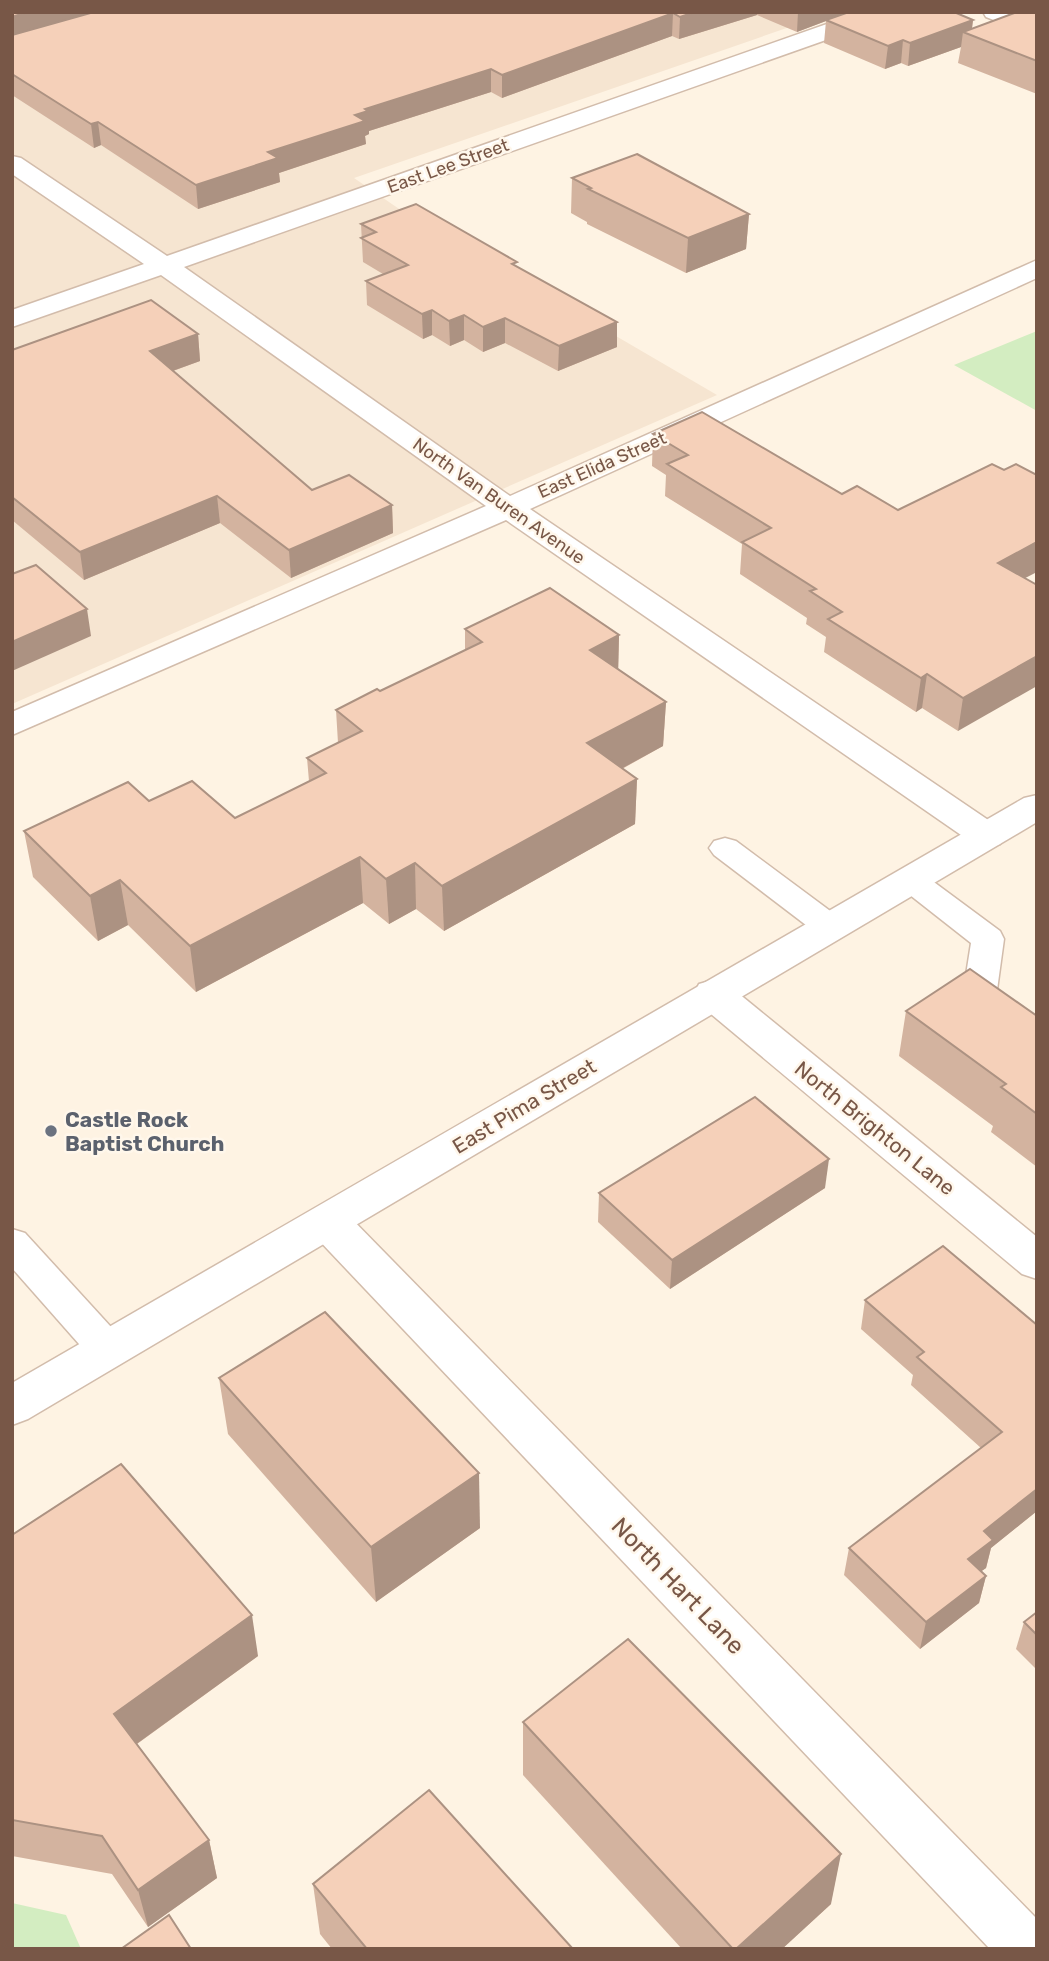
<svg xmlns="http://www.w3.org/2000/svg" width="1049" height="1961" font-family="Rubik,sans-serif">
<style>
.residential{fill:#f6e5d1}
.green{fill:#d3edc1}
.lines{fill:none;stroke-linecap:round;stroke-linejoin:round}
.service-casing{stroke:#d2bcab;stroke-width:3}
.minor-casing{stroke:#d2bcab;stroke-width:3}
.tertiary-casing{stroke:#d2bcab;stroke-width:3}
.service{fill:#fff;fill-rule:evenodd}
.minor{fill:#fff;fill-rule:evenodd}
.tertiary{fill:#fff;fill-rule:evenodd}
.wall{fill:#d3b39f}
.shaded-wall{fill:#ac9282}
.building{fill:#f5d0b9;stroke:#ac9282;stroke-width:2}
.worship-dot{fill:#6b7280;stroke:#fff7eb;stroke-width:2.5}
.labels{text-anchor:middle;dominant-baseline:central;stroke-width:5;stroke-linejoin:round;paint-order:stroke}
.far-street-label{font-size:18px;fill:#785747;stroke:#fff7eb}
.street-label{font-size:21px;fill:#785747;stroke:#fff7eb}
.worship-label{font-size:21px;font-weight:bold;fill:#5b616d;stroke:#fff7eb;text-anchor:start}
.near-street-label{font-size:24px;fill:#785747;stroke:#fff7eb}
</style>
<rect width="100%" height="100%" fill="#fef3e3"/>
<polygon class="residential" points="12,12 833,12 354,178 405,213 717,395 12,704"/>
<g class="green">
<polygon points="1037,331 1037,411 954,365"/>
<polygon points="12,1903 66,1915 81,1949 12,1949"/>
</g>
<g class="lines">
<defs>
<g id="service">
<polygon points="725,838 736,841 841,919 846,927 841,935 830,938 819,935 714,855 709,848 714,841"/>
<polygon points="912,870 923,874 1000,931 1004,939 997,990 1037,1018 1037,1048 1025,1045 968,1002 963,994 971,943 901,888 896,881 901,874"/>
<polygon points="12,1229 25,1233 122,1339 127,1350 122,1361 108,1366 94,1361 12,1268"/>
</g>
<g id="minor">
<polygon points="861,12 894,12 891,17 184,267 510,496 1037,260 1037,278 530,509 1000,828 1005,836 1000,844 987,848 974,844 506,520 12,735 12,712 486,506 161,275 12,327 12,310 144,264 12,174 12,156 21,158 167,256"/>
<polygon points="983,12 1013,12 1037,22 1037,37 986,17"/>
<polygon points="713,980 727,984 1037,1237 1037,1279 1022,1274 699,1004 694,994 699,984"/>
<polygon points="328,1206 343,1210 1037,1919 1037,1949 990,1949 313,1234 307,1222 313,1210"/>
</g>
<polygon id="tertiary" points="1037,795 1037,822 28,1419 12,1425 12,1383 1024,798"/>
</defs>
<use href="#service" class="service-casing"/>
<use href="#minor" class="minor-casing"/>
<use href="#tertiary" class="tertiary-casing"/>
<use href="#service" class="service"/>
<use href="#minor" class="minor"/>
<use href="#tertiary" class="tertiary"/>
</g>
<g class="wall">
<polygon points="12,12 954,12 973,20 972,29 1037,12 1037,94 958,63 961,47 908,66 901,63 885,69 824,43 826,21 797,32 757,15 679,39 672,36 502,98 491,92 369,131 369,134 365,136 366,144 279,173 280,182 198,209 101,145 94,148 12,95"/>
<polygon points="572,178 749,214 746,249 686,273 587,224 587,222 571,213"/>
<polygon points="361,224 517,267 617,322 617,347 558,371 505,343 483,352 464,340 450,346 432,335 423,339 367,305 366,281 383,274 363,262"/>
<polygon points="198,334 200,361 173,371 312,490 392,505 393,533 291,578 220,523 84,580 12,520 12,350"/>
<polygon points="653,434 842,494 898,510 1025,578 958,731 922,708 916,712 824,652 826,637 806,624 807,618 740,574 742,544 665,496 666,475 652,466"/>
<polygon points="465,629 619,635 618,669 666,702 663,746 622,769 637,779 635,824 444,931 416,909 389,924 363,903 196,992 128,925 98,941 33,877 24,831 149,801 235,818 309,781 307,758 338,743 336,710 380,691 465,650"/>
<polygon points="906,1011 1037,1016 1037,1167 991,1132 993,1126 899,1056"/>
<polygon points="825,1188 670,1289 598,1222 599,1193"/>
<polygon points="865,1300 1037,1325 1037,1511 991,1548 986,1568 981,1571 986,1576 979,1603 920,1649 844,1575 849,1548 981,1448 911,1385 913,1375 861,1329"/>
<polygon points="219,1378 480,1528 376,1602 228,1434"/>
<polygon points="12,1535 258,1656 137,1744 209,1840 217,1878 148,1927 112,1874 12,1856"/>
<polygon points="1037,1612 1037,1670 1016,1649 1024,1622"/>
<polygon points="523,1722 831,1904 782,1949 682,1949 523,1775"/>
<polygon points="313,1884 573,1949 332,1949 320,1934"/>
</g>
<g class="shaded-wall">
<polygon points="27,12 108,12 12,40 12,17"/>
<polygon points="695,12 757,12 757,15 679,39 680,17"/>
<polygon points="798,12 852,12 826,20 826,21 797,32"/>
<polygon points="673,13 672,36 502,98 502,75"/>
<polygon points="973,20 971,35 963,32 961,47 908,66 910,43"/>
<polygon points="903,40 901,63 885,69 888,46"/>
<polygon points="491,69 491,92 369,131 369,134 365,136 366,144 279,173 280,182 198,209 196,185 355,115 365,109"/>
<polygon points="98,122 101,145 94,148 91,124"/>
<polygon points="749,214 746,249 686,273 688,238"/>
<polygon points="432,310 432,335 423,339 422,314"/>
<polygon points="464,315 464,340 450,346 449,321"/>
<polygon points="505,318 505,343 483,352 483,327"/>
<polygon points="617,322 617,347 558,371 559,346"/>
<polygon points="198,334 200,361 153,378 150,351"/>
<polygon points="217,496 220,523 84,580 80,552"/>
<polygon points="392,505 393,533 291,578 289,550"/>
<polygon points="1037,542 1037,572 992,595 998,563"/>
<polygon points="87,609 91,636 12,671 12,642"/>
<polygon points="619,635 618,679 590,650"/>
<polygon points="1037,656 1037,686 958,731 963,698"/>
<polygon points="927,674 922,708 916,712 921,678"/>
<polygon points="666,702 663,746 586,788 587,743"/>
<polygon points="637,779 635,824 444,931 442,886"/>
<polygon points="360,857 363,903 196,992 190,946"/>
<polygon points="415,863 416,909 389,924 386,879"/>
<polygon points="120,880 128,925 98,941 90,896"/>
<polygon points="829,1159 825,1188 670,1289 672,1260"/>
<polygon points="479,1473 480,1528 376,1602 371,1547"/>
<polygon points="1037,1489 1037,1511 991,1548 986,1568 961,1586 968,1559 984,1531"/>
<polygon points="986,1576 979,1603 920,1649 926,1622"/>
<polygon points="252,1615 258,1656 124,1753 114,1714"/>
<polygon points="209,1840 217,1878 148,1927 138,1890"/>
<polygon points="841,1854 831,1904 782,1949 736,1949"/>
</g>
<g class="building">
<polygon points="12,12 27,12 12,17"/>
<polygon points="94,12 695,12 680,17 673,13 502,75 491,69 365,109 368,111 355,115 365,121 268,152 278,158 196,185 98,122 91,124 12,74 12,35"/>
<polygon points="849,12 954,12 973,20 910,43 903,40 888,46 826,20"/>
<polygon points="1017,12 1037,12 1037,61 963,32"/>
<polygon points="637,154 749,214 688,238 588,189 591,188 572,178"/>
<polygon points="416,204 517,262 512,264 617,322 559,346 505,318 483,327 464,315 449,321 432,310 422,314 366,281 408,265 361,238 376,232 361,224"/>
<polygon points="151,300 198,334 150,351 312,490 349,475 392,505 289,550 217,496 80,552 12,497 12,350"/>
<polygon points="702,412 842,494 857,486 898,510 992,464 1004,470 1016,464 1037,475 1037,542 998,563 1037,585 1037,656 963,698 927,674 921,678 828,619 842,612 810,591 816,589 742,542 771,528 667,464 688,455 653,434"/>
<polygon points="36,565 87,609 12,642 12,574"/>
<polygon points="550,588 619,635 590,650 666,702 587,743 637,779 442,886 415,863 386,879 360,857 190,946 120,880 90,896 24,831 128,782 149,801 192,781 235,818 326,773 307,758 362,731 336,710 377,689 380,691 482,642 465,629"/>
<polygon points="970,969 1037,1016 1037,1114 1001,1087 1006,1084 906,1011"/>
<polygon points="755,1097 829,1159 672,1260 599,1193"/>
<polygon points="943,1246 1037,1325 1037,1489 984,1531 993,1540 968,1559 986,1576 926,1622 849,1548 1002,1432 917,1357 924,1352 865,1300"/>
<polygon points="325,1312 479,1473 371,1547 219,1378"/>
<polygon points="121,1464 252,1615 114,1714 209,1840 138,1890 102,1836 12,1820 12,1535"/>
<polygon points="1037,1612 1037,1635 1024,1622"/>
<polygon points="628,1639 841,1854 736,1949 733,1949 523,1722"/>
<polygon points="429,1790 573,1949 367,1949 313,1884"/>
<polygon points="169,1915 191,1949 121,1949"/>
</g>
<circle class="worship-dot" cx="51" cy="1131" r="7"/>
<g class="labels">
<g class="far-street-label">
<text transform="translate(448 166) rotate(-20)">East Lee Street</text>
<text transform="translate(602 465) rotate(-24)">East Elida Street</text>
<text transform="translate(499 501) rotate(35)">North Van Buren Avenue</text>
</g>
<g class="street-label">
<text transform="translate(524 1106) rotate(-31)">East Pima Street</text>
<text transform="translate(875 1128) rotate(39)">North Brighton Lane</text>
</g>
<g class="worship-label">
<text x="65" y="1119">Castle Rock<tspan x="65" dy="24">Baptist Church</tspan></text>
</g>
<g class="near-street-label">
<text transform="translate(678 1586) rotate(46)">North Hart Lane</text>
</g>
</g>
<rect width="1049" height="1961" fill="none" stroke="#785747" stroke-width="28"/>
</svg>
